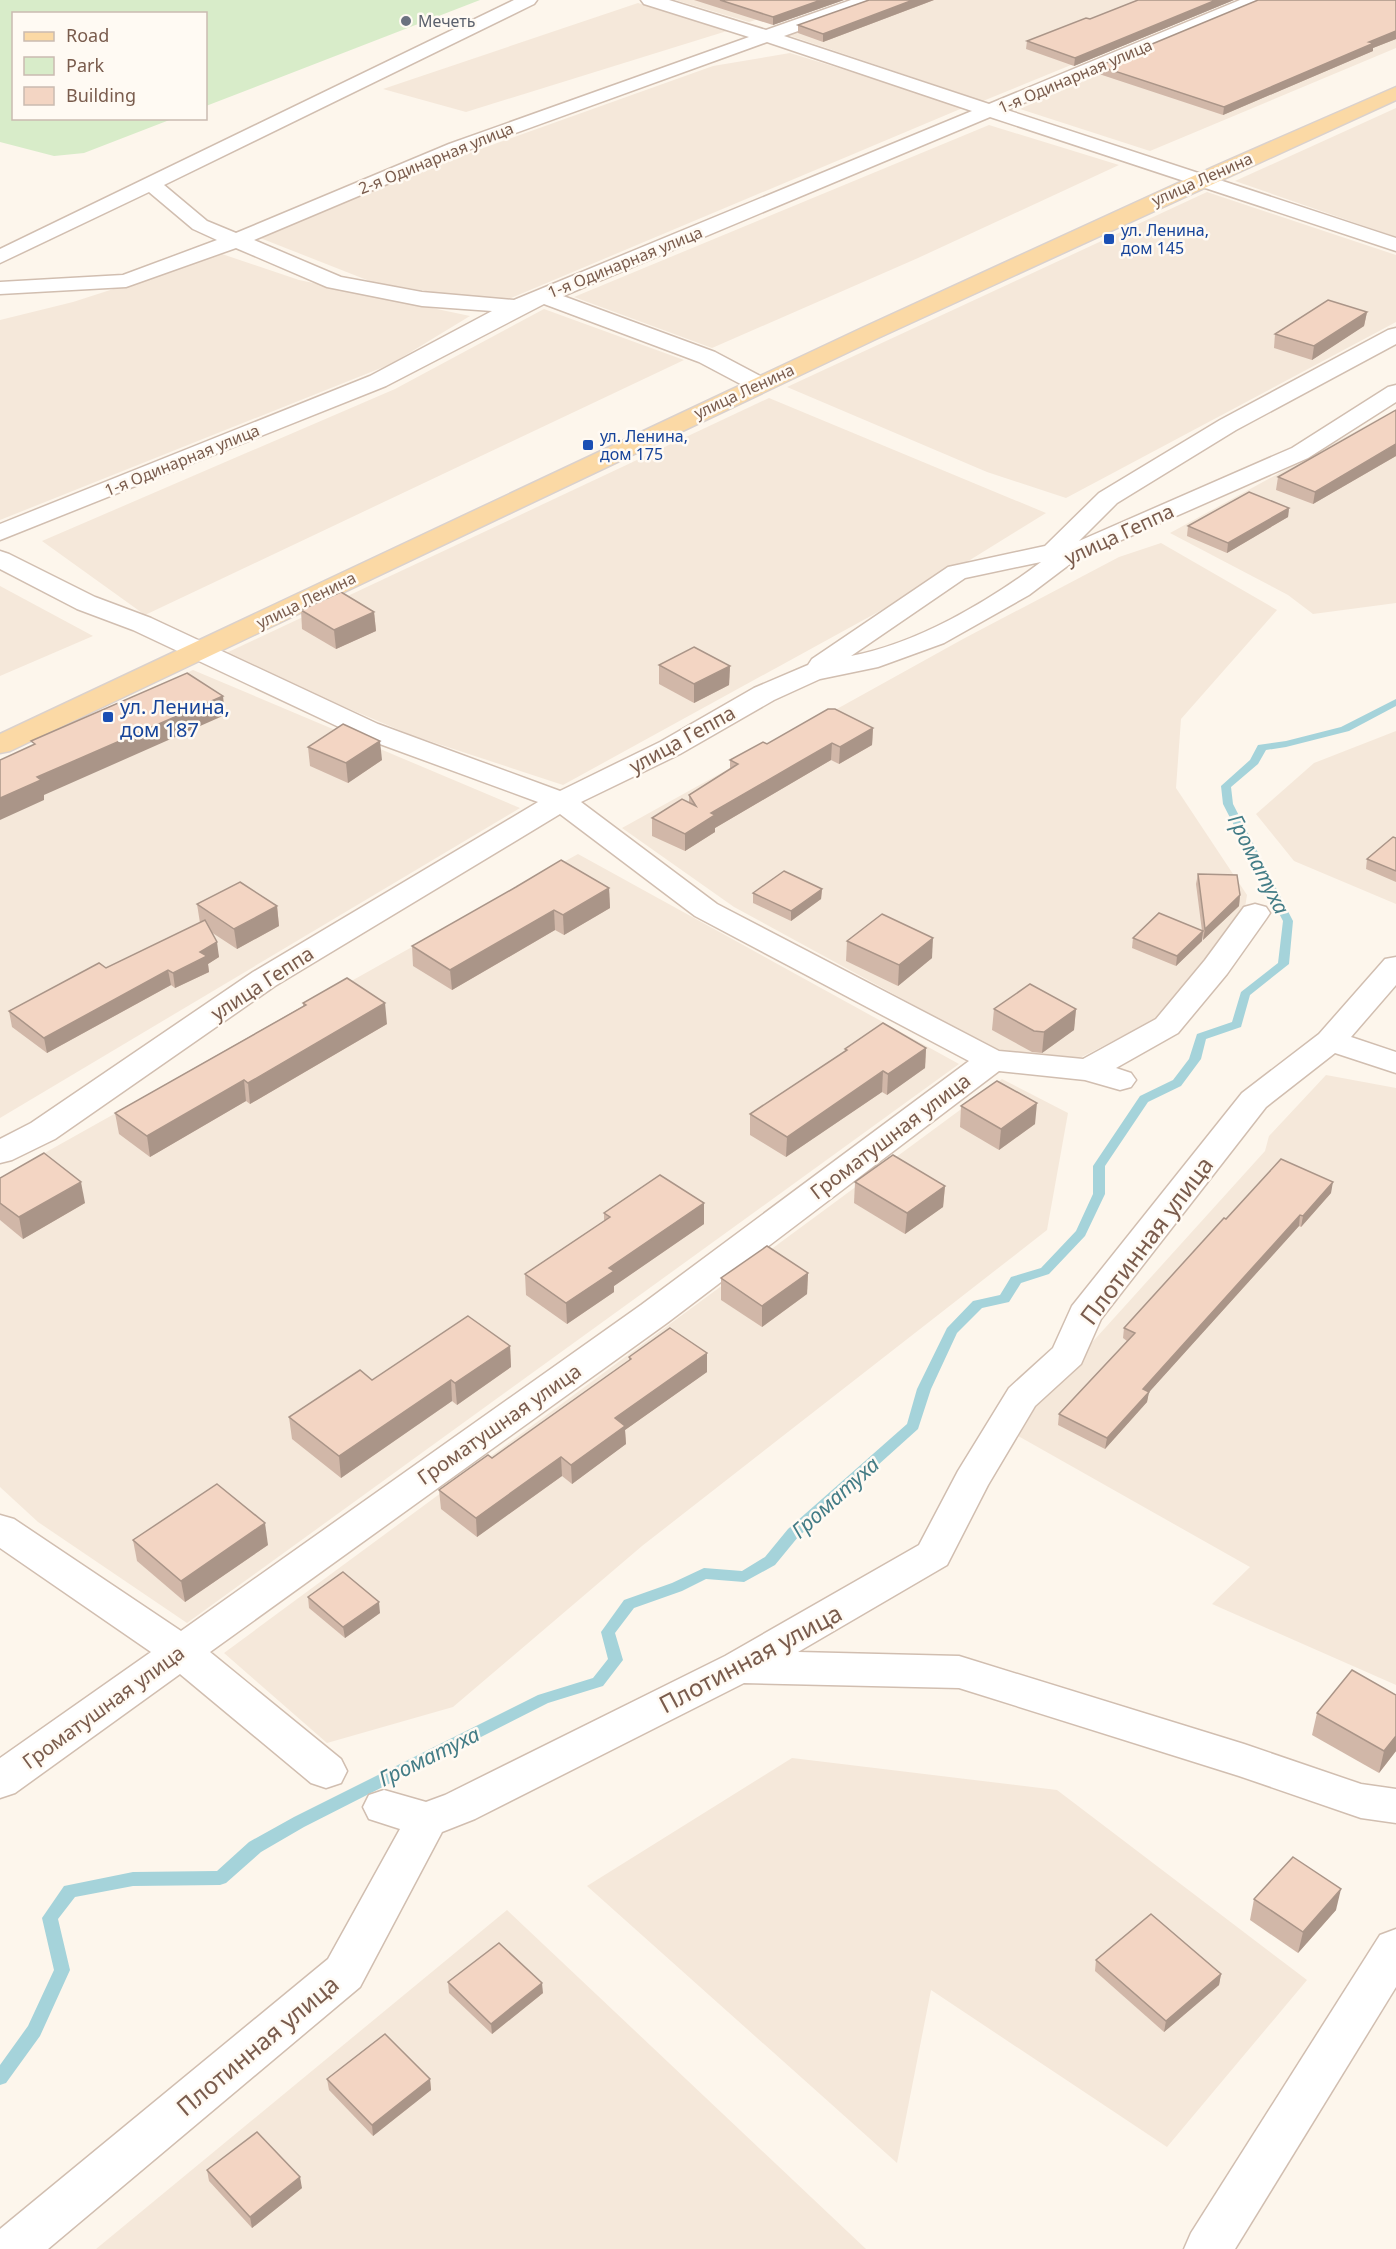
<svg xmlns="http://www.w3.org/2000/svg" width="1396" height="2249" font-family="'Noto Sans',sans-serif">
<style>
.residential{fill:#f5e8da}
.green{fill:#d8ecc9}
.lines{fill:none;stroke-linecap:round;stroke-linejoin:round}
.stream{fill:#a5d3da;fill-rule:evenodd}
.minor-casing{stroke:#d1beb0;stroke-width:3}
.major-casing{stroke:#dad1cd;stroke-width:3}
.minor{fill:#fff;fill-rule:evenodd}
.major{fill:#fbd9a5;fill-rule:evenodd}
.wall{fill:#d1b7a8}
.shaded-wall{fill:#aa9588}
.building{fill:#f3d5c3;stroke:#aa9588;stroke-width:1.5}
.worship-dot{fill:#6b7280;stroke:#fffaf3;stroke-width:2}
.transit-dot{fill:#1a4fb4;stroke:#fffaf3;stroke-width:2}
.labels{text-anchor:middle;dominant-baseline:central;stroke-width:5;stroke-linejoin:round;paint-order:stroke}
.far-worship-label{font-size:16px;fill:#5b616d;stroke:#fffaf3;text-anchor:start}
.far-street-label{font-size:16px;fill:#7a5c4d;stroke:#fffaf3}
.far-transit-label{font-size:16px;fill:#164399;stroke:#fffaf3;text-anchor:start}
.street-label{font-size:20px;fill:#7a5c4d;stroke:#fffaf3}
.transit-label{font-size:20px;fill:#164399;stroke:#fffaf3;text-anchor:start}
.water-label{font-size:21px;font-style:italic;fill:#437c86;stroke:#fffaf3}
.near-street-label{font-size:24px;fill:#7a5c4d;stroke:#fffaf3}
</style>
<rect width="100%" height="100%" fill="#fdf6ec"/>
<g class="residential">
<polygon points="675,0 820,0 749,22"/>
<polygon points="881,0 1230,0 983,101 785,34"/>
<polygon points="1396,0 1396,48 1150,151 1020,109 1205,27"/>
<polygon points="638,3 727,31 466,112 383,89"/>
<polygon points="790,53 965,107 499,303 372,282 255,236 385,183 713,66"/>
<polygon points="1396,108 1396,237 1235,181"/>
<polygon points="989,125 1119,165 918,258 712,348 574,297"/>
<polygon points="1207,192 1396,255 1396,322 1066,498 987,472 787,387"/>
<polygon points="222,254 299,280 470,316 391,364 0,520 0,320 73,302"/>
<polygon points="544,309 684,360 145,615 42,541 395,389"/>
<polygon points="769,398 1046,513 949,573 563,785 411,735 222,655"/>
<polygon points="1396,409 1396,603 1313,614 1288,595 1170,533"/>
<polygon points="1161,543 1277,610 1181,719 1176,788 1247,895 1243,920 1166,1014 1068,1064 998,1051 734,907 622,828 963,639 1119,557"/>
<polygon points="0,586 93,636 0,676"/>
<polygon points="193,670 520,808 0,1118 0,761"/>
<polygon points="1396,731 1396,904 1294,861 1256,814 1314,763"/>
<polygon points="578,854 959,1064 187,1623 38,1522 0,1487 0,1178"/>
<polygon points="1326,1075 1396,1088 1396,1685 1212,1604 1250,1567 1011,1432 1265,1151 1269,1136"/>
<polygon points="1002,1079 1068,1113 1047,1230 642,1546 453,1707 327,1743 224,1653"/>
<polygon points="792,1758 1057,1790 1307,1980 1167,2147 931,1990 897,2163 587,1886"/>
<polygon points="507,1910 866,2249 96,2249"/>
</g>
<polygon class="green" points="0,0 480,0 206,106 206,14 14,14 14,118 172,119 84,153 54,156 0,142"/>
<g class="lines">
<polygon class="stream" points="1396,699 1396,706 1349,731 1286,747 1266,750 1258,764 1231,787 1233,804 1293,921 1289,964 1250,995 1241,1027 1206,1039 1201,1059 1181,1086 1148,1102 1105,1166 1105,1194 1085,1236 1049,1274 1021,1283 1009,1302 982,1308 957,1333 931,1389 918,1429 798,1537 775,1565 744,1582 706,1579 682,1591 634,1608 615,1633 623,1660 603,1686 548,1703 304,1827 261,1852 226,1883 220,1885 133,1886 75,1897 58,1919 70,1970 40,2036 6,2083 0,2085 0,2065 28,2026 54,1970 42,1918 64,1886 133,1872 217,1871 249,1842 294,1817 538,1695 593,1678 608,1659 601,1632 624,1600 672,1583 704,1568 742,1571 765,1557 788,1529 907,1424 917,1389 947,1328 973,1301 1000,1295 1011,1277 1041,1268 1076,1231 1093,1194 1093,1166 1140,1096 1173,1080 1189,1059 1197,1034 1232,1022 1241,992 1278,963 1283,921 1223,804 1221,786 1250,760 1258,745 1286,741 1341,727"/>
<defs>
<g id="minor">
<path d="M 514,0 L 537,0 L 534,4 L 164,185 L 207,221 L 236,233 L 449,144 L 749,37 L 644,4 L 641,0 L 669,0 L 766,30 L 851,0 L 877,0 L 874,4 L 784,36 L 989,104 L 1240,0 L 1264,0 L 1261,4 L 1007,110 L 1396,238 L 1396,251 L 990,117 L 563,296 L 715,352 L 766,379 L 769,384 L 766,389 L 758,391 L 750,389 L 699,362 L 544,304 L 386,386 L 0,540 L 0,524 L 370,376 L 492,311 L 422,306 L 327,287 L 236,248 L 126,287 L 0,294 L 0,282 L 123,275 L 217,240 L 193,229 L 149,192 L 0,263 L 0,249 ZM 767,42 L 972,111 L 514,300 L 422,292 L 341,277 L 254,240 L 463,152 Z"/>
<path d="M 1396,328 L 1396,344 L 1236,430 L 1117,503 L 1079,541 L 1292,448 L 1388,387 L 1396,385 L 1396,402 L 1308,458 L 1074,561 L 1029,595 L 944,643 L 878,667 L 820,679 L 774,700 L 680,754 L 581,802 L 717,904 L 999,1051 L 1083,1059 L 1156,1019 L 1205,960 L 1244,907 L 1255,904 L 1266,907 L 1270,913 L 1266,919 L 1227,974 L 1178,1033 L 1116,1068 L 1131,1073 L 1136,1080 L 1131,1087 L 1120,1090 L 1085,1080 L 999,1071 L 667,1323 L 210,1652 L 341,1759 L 347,1771 L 341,1783 L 326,1788 L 311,1783 L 180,1674 L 15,1793 L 0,1798 L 0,1758 L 151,1652 L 0,1548 L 0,1515 L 14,1519 L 181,1631 L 641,1305 L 969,1061 L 695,916 L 560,814 L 275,986 L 55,1139 L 12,1160 L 0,1163 L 0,1139 L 31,1123 L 253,972 L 538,802 L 358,736 L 133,630 L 77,609 L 0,569 L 0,551 L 9,554 L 95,597 L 151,618 L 378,724 L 560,791 L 660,742 L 754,688 L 808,665 L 812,659 L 948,567 L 1045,546 L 1099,493 L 1220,420 L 1388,330 ZM 1041,562 C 988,602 916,644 851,656 L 965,578 Z"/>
<polygon points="1396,957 1396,985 1351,1037 1396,1052 1396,1073 1335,1053 1266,1107 1101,1319 1081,1364 1035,1406 988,1485 947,1565 798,1652 959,1656 1244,1744 1361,1784 1396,1789 1396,1823 1361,1818 1239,1776 959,1688 744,1683 475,1819 442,1832 360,1987 48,2249 0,2249 0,2229 328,1959 400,1829 369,1819 363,1807 369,1795 384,1790 426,1802 445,1795 725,1656 919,1545 958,1471 1009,1388 1053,1348 1072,1306 1242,1093 1319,1034 1385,959"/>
<polygon points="1396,1929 1396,1987 1235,2249 1184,2249 1191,2233 1380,1935"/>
</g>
<polygon id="major" points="1396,87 1396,100 878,338 10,751 0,753 0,734 862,328 1213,167"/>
</defs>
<use href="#minor" class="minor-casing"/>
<use href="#major" class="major-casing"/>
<use href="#minor" class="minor"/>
<use href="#major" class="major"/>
</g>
<g class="wall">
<polygon points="694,0 844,0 773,25"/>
<polygon points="869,0 934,0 823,42 798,33 798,25"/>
<polygon points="1138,0 1234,0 1074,66 1026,49 1027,41 1090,19"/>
<polygon points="1396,0 1396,39 1373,48 1373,51 1223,115 1099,74 1099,66"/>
<polygon points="1367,312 1364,326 1312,360 1274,348 1275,334"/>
<polygon points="1396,410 1396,456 1313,504 1276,490 1278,477"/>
<polygon points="1289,508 1288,517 1227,553 1187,536 1188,526"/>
<polygon points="301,610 374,612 376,631 336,649 302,629"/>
<polygon points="659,665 730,666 729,685 694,703 659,684"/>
<polygon points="873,728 872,745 839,764 831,760 715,828 715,832 685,851 652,836 652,818 689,802 689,795 730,769 730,760 767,744"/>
<polygon points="308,747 382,760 348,783 310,766"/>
<polygon points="1396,838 1396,882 1366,869 1367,859"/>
<polygon points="1198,874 1240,895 1239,906 1203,940 1203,934 1202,941 1176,966 1132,948 1133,938 1202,931 1196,884"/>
<polygon points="609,888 610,908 564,935 555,930 452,990 413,966 412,946"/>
<polygon points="822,889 821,899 791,921 753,903 753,893"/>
<polygon points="197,904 277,906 279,926 237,949 211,932 219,957 208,964 209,972 175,988 171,985 47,1053 12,1027 9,1011 106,968 200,923"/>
<polygon points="847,941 932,958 898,986 846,961"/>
<polygon points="303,1003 387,1024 250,1104 246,1101 150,1157 119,1134 115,1113 303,1006"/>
<polygon points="994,1009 1076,1009 1074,1030 1042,1053 1032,1052 992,1030"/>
<polygon points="926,1048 925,1068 887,1095 882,1092 786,1157 750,1135 750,1114 845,1051 845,1049"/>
<polygon points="961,1106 1035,1124 999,1150 960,1127"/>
<polygon points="0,1178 85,1203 23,1239 0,1220"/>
<polygon points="855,1182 945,1186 943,1207 905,1234 854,1203"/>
<polygon points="1331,1193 1301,1227 1299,1226 1149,1392 1147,1402 1105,1449 1058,1425 1059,1414 1127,1341 1123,1338 1124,1328 1226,1219"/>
<polygon points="704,1203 704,1224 614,1286 614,1292 567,1324 526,1295 525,1274 604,1221 604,1213"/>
<polygon points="808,1273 807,1294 762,1327 721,1300 721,1278"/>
<polygon points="510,1346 511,1367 457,1405 452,1401 341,1478 292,1439 289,1417 372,1380"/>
<polygon points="629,1357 707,1372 625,1430 626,1444 572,1484 562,1476 477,1537 441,1509 439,1490 492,1458 629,1361"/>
<polygon points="133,1540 268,1545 185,1602 137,1561"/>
<polygon points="308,1597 380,1613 345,1638 309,1608"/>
<polygon points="1396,1695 1396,1751 1379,1773 1312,1735 1317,1713"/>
<polygon points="1254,1899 1336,1910 1298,1953 1250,1920"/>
<polygon points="1096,1960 1221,1974 1219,1985 1164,2032 1095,1971"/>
<polygon points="448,1982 543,1993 492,2034 449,1993"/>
<polygon points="327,2079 430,2079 431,2090 373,2136 329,2090"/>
<polygon points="207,2170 302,2188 252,2228 209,2181"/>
</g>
<g class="shaded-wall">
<polygon points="821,0 844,0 773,25 773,17"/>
<polygon points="913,0 934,0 823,42 823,34"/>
<polygon points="1216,0 1234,0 1074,66 1075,58"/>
<polygon points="1396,31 1396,39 1373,48 1373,51 1223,115 1224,107 1369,42"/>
<polygon points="1367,312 1364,326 1312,360 1314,346"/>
<polygon points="1396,444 1396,456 1313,504 1315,492"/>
<polygon points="1289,508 1288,517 1227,553 1228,543"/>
<polygon points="374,612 376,631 336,649 334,630"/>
<polygon points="730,666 729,685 694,703 694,684"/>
<polygon points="223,696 225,715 44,795 44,800 0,820 0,798 37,777"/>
<polygon points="873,728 872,745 839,764 840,747"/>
<polygon points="380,741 382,760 348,783 346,763"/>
<polygon points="832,743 831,760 715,828 715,832 685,851 685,834 711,813"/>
<polygon points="609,888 610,908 564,935 563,915"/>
<polygon points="822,889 821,899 791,921 791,911"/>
<polygon points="1240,895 1239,906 1203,940 1205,929"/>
<polygon points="277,906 279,926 237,949 234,929"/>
<polygon points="554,910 555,930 452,990 450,970"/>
<polygon points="1203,931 1202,941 1176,966 1177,956"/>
<polygon points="933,938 932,958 898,986 899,965"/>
<polygon points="217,942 219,957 208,964 209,972 175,988 173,973 200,952"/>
<polygon points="168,970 171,985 47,1053 44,1038"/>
<polygon points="385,1003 387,1024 250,1104 248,1083"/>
<polygon points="1076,1009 1074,1030 1042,1053 1044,1032"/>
<polygon points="926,1048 925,1068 887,1095 888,1074"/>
<polygon points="883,1071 882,1092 786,1157 787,1137"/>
<polygon points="244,1080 246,1101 150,1157 147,1136"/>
<polygon points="1037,1103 1035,1124 999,1150 1001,1129"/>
<polygon points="81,1182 85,1203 23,1239 19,1217"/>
<polygon points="1333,1182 1331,1193 1301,1227 1303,1216"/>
<polygon points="945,1186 943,1207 905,1234 907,1213"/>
<polygon points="704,1203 704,1224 614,1286 614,1292 567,1324 566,1303 609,1268"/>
<polygon points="1300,1215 1299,1226 1142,1400 1143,1389"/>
<polygon points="808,1273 807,1294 762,1327 762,1306"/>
<polygon points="510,1346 511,1367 457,1405 455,1383"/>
<polygon points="707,1353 707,1372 625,1430 626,1444 572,1484 571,1465 615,1418"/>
<polygon points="451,1380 452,1401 341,1478 339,1456"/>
<polygon points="1149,1392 1147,1402 1105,1449 1107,1438"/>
<polygon points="561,1457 562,1476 477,1537 476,1518"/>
<polygon points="265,1523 268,1545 185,1602 181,1581"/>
<polygon points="379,1602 380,1613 345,1638 343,1627"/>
<polygon points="1396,1736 1396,1751 1379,1773 1384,1751"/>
<polygon points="1341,1889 1336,1910 1298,1953 1303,1932"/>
<polygon points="1221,1974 1219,1985 1164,2032 1166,2021"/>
<polygon points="542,1983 543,1993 492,2034 491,2024"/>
<polygon points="430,2079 431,2090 373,2136 372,2125"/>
<polygon points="300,2177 302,2188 252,2228 250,2217"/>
</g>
<g class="building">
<polygon points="720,0 821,0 773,17"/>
<polygon points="869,0 913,0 823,34 798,25"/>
<polygon points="1138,0 1216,0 1075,58 1027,41 1086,18 1090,19"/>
<polygon points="1258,0 1396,0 1396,31 1369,42 1374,43 1224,107 1099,66"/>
<polygon points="1328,300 1367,312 1314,346 1275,334"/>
<polygon points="1396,410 1396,444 1315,492 1278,477"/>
<polygon points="1249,492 1289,508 1228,543 1188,526"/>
<polygon points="341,592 374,612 334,630 301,610"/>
<polygon points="694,647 730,666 694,684 659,665"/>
<polygon points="187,673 223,696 37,777 41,780 0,798 0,760 35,744 31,741"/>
<polygon points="828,709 835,709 873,728 840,747 832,743 711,813 715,815 685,834 652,818 682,799 696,806 689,795 738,764 730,760 763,742 767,744"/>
<polygon points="343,724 380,741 346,763 308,747"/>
<polygon points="1393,837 1396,838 1396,871 1367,859"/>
<polygon points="561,860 609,888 563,915 554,910 450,970 412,946 516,887"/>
<polygon points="784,871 822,889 791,911 753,893"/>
<polygon points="1198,874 1237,875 1240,895 1205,929"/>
<polygon points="240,882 277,906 234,929 197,904"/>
<polygon points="1159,913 1203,931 1177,956 1133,938"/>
<polygon points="882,914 933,938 899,965 847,941"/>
<polygon points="205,920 217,942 200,952 207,956 173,973 168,970 44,1038 9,1011 99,963 106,968"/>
<polygon points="347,978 385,1003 248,1083 244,1080 147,1136 115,1113 306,1005 303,1003"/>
<polygon points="1030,984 1076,1009 1044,1032 1034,1031 994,1009"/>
<polygon points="883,1023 926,1048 888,1074 883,1071 787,1137 750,1114 847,1050 845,1049"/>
<polygon points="997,1081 1037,1103 1001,1129 961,1106"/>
<polygon points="44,1153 81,1182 19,1217 0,1203 0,1178"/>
<polygon points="893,1155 945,1186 907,1213 855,1182"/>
<polygon points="1281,1159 1333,1182 1303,1216 1300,1215 1143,1389 1149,1392 1107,1438 1059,1414 1135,1333 1124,1328 1224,1218 1226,1219"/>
<polygon points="660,1175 704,1203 609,1268 614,1271 566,1303 525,1274 610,1217 604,1213"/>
<polygon points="767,1246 808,1273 762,1306 721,1278"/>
<polygon points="468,1316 510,1346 455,1383 451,1380 339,1456 289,1417 360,1370 372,1380"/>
<polygon points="670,1328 707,1353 615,1418 625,1426 571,1465 561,1457 476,1518 439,1490 488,1455 492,1458 631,1359 629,1357"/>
<polygon points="217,1484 265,1523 181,1581 133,1540"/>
<polygon points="343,1572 379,1602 343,1627 308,1597"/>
<polygon points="1352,1670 1396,1695 1396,1736 1384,1751 1317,1713"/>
<polygon points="1293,1857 1341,1889 1303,1932 1254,1899"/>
<polygon points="1151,1914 1221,1974 1166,2021 1096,1960"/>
<polygon points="499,1943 542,1983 491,2024 448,1982"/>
<polygon points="385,2034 430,2079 372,2125 327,2079"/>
<polygon points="257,2132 300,2177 250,2217 207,2170"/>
</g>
<circle class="worship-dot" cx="406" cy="21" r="6"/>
<g class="transit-dot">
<rect x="1103" y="233" width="12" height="12" rx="3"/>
<rect x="582" y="439" width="12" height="12" rx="3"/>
<rect x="102" y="711" width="12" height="12" rx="3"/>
</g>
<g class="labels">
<g class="far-worship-label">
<text x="418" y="21">Мечеть</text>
</g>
<g class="far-street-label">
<text transform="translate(1075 76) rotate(-23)">1-я Одинарная улица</text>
<text transform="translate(436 158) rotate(-22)">2-я Одинарная улица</text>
<text transform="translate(1202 179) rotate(-24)">улица Ленина</text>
<text transform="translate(625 262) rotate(-22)">1-я Одинарная улица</text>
<text transform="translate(744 391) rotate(-25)">улица Ленина</text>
<text transform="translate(182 460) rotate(-22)">1-я Одинарная улица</text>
<text transform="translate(306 600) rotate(-26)">улица Ленина</text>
</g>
<g class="far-transit-label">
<text x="1121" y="230">ул. Ленина,<tspan x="1121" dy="18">дом 145</tspan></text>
<text x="600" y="436">ул. Ленина,<tspan x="600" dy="18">дом 175</tspan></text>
</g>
<g class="street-label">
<text transform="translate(1119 534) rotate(-25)">улица Геппа</text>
<text transform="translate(682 739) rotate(-29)">улица Геппа</text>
<text transform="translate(262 983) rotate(-33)">улица Геппа</text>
<text transform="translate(890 1136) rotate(-37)">Громатушная улица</text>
<text transform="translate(499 1424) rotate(-35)">Громатушная улица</text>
<text transform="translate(103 1707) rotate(-36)">Громатушная улица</text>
</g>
<g class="transit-label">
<text x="120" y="706">ул. Ленина,<tspan x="120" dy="23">дом 187</tspan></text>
</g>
<g class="water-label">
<text transform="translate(1259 864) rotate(63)">Громатуха</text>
<text transform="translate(835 1497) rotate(-42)">Громатуха</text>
<text transform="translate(429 1756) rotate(-26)">Громатуха</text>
</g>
<g class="near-street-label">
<text transform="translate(1146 1240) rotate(-53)">Плотинная улица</text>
<text transform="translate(750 1658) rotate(-28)">Плотинная улица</text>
<text transform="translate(257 2045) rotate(-40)">Плотинная улица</text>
</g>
</g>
<rect x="12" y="12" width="195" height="108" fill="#fffaf3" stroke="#cabbb1" stroke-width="1.5"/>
<rect x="24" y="32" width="30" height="9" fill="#fbd9a5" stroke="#cabbb1" stroke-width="1.5"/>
<text x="66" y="42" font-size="18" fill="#7a5c4d">Road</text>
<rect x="24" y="57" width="30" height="18" fill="#d8ecc9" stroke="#cabbb1" stroke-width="1.5"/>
<text x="66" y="72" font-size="18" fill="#7a5c4d">Park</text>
<rect x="24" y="87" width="30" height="18" fill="#f3d5c3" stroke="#cabbb1" stroke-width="1.5"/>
<text x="66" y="102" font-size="18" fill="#7a5c4d">Building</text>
</svg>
